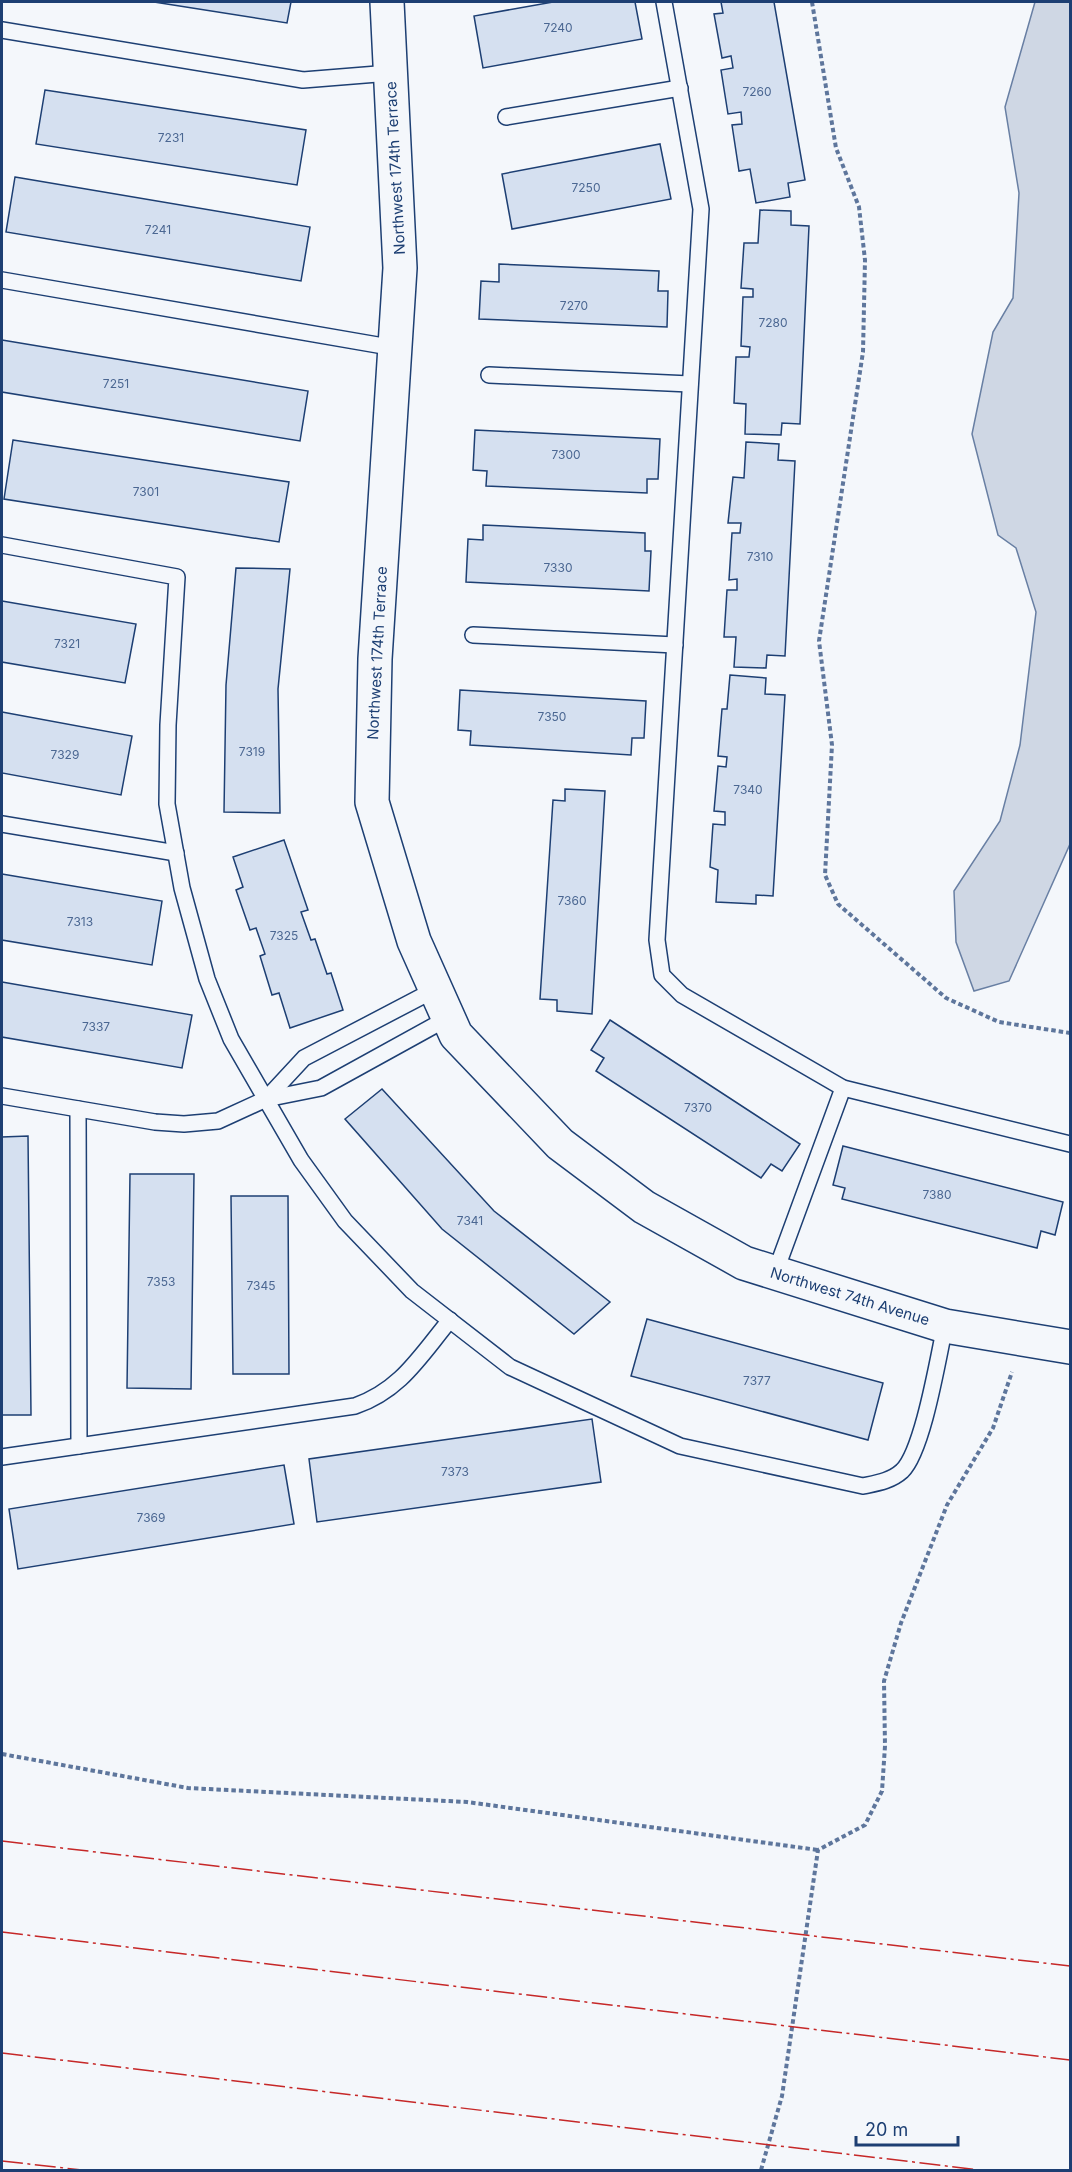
<svg xmlns="http://www.w3.org/2000/svg" width="1072" height="2172" font-family="Inter,sans-serif">
<style>
.water{fill:#cfd7e4;stroke:#687fa3;stroke-width:1.5}
.building{fill:#d5e0f0;stroke:#1d3f73;stroke-width:1.5}
.lines{fill:none;stroke-linecap:round;stroke-linejoin:round}
.service-casing{stroke:#1d3f73;stroke-width:18}
.tertiary-casing{stroke:#1d3f73;stroke-width:36}
.path{stroke:#5e769c;stroke-width:4;stroke-dasharray:4.5 3;stroke-linecap:butt}
.service{stroke:#f4f7fb;stroke-width:15}
.tertiary{stroke:#f4f7fb;stroke-width:33}
.power{stroke:#c62828;stroke-width:1.5;stroke-dasharray:21 4.5 3 4.5;stroke-linecap:butt}
.labels{text-anchor:middle;dominant-baseline:central;stroke-width:4.5;stroke-linejoin:round;paint-order:stroke}
.number-label{font-size:12px;fill:#4b6792}
.street-label{font-size:15px;fill:#1d3f73;stroke:#f4f7fb}
</style>
<rect width="100%" height="100%" fill="#f4f7fb"/>
<polygon class="water" points="1035,2 1070,2 1070,844 1009,981 974,991 956,942 954,891 1000,821 1020,745 1036,612 1016,548 998,535 972,434 993,332 1013,298 1019,193 1005,107"/>
<g class="building">
<polygon points="154,2 291,2 287,23"/>
<polygon points="553,2 635,2 642,39 483,68 474,16"/>
<polygon points="721,2 774,2 805,180 788,183 790,197 756,203 750,169 739,171 732,125 742,124 741,112 728,114 721,70 733,68 731,56 722,58 714,14 723,13"/>
<polygon points="45,90 306,130 297,185 36,144"/>
<polygon points="660,144 671,199 512,229 502,174"/>
<polygon points="15,177 310,227 301,281 6,232"/>
<polygon points="760,210 791,211 791,225 809,226 800,424 782,423 781,435 745,434 746,404 734,403 736,357 749,357 750,347 741,346 743,297 753,297 753,289 741,288 744,243 758,243"/>
<polygon points="499,264 659,271 658,291 668,291 667,327 479,319 481,281 499,282"/>
<polygon points="2,340 308,391 300,441 2,392"/>
<polygon points="475,430 660,439 658,479 647,479 647,493 486,486 487,471 473,470"/>
<polygon points="13,440 289,482 279,542 4,499"/>
<polygon points="746,442 779,444 778,460 795,461 785,656 767,655 766,668 734,667 736,637 724,637 727,590 737,590 737,579 729,580 732,533 740,533 741,523 728,523 733,477 744,478"/>
<polygon points="483,525 645,533 645,551 651,551 649,591 466,582 468,539 483,540"/>
<polygon points="236,568 290,569 278,689 280,813 224,812 226,685"/>
<polygon points="2,601 136,624 125,683 2,662"/>
<polygon points="730,675 766,678 765,694 785,695 773,896 756,895 756,904 716,902 718,870 710,867 713,824 725,825 725,812 714,811 718,766 726,767 727,757 718,756 722,709 727,709"/>
<polygon points="460,690 646,701 644,738 632,738 631,755 470,745 471,731 458,730"/>
<polygon points="2,712 132,736 121,795 2,773"/>
<polygon points="565,789 605,791 592,1014 557,1011 557,1000 540,999 553,800 565,801"/>
<polygon points="284,840 308,910 301,912 311,940 315,939 327,974 331,973 343,1010 290,1028 279,993 272,995 260,956 265,954 256,928 250,930 236,890 243,887 233,857"/>
<polygon points="2,874 162,901 152,965 2,940"/>
<polygon points="2,982 192,1015 182,1068 2,1037"/>
<polygon points="610,1020 800,1144 782,1171 771,1164 761,1178 596,1071 604,1058 591,1050"/>
<polygon points="382,1089 494,1211 610,1302 574,1334 442,1229 345,1119"/>
<polygon points="28,1136 31,1415 2,1415 2,1137"/>
<polygon points="843,1146 1063,1202 1055,1235 1041,1231 1037,1248 842,1199 845,1188 833,1185"/>
<polygon points="130,1174 194,1174 191,1389 127,1388"/>
<polygon points="231,1196 288,1196 289,1374 233,1374"/>
<polygon points="647,1319 883,1383 868,1440 631,1376"/>
<polygon points="592,1419 601,1482 317,1522 309,1459"/>
<polygon points="284,1465 294,1524 18,1569 9,1509"/>
</g>
<g class="lines">
<defs>
<g id="service">
<polyline points="664,2 701,209 657,940 662,975 682,995 843,1088 1070,1144"/>
<polyline points="2,30 303,80 390,73"/>
<polyline points="506,117 680,88"/>
<polyline points="2,280 395,348"/>
<polyline points="489,375 690,384"/>
<path d="M 2,545 L 177,577 L 168,725 L 167,804 L 182,888 L 207,979 L 231,1039 L 301,1160 L 345,1221 L 412,1291 L 510,1367 L 680,1446 L 863,1486 C 877,1483 891,1481 902,1471 C 923,1451 938,1358 945,1326"/>
<polyline points="473,635 675,645"/>
<polyline points="2,824 176,853"/>
<polyline points="2,1096 155,1122 184,1124 218,1121 266,1099 321,1088 448,1018"/>
<polyline points="266,1099 304,1058 436,989"/>
<polyline points="78,1109 79,1446"/>
<polyline points="775,1273 843,1088"/>
<path d="M 2,1457 L 355,1406 C 401,1390 420,1356 450,1320"/>
</g>
<polyline id="tertiary" points="387,2 400,268 375,659 372,802 414,941 456,1035 560,1144 644,1207 744,1263 945,1326 1070,1347"/>
</defs>
<use href="#service" class="service-casing"/>
<use href="#tertiary" class="tertiary-casing"/>
<g class="path">
<polyline points="812,2 836,148 859,207 865,260 863,352 819,641 832,745 825,875 838,904 946,998 999,1022 1070,1033"/>
<polyline points="2,1754 188,1788 467,1802 818,1850"/>
<polyline points="761,2170 782,2096 818,1850 865,1825 882,1791 885,1746 884,1681 901,1623 947,1505 993,1428 1012,1372"/>
</g>
<use href="#service" class="service"/>
<use href="#tertiary" class="tertiary"/>
<g class="power">
<polyline points="2,1841 1070,1966"/>
<polyline points="2,1932 1070,2060"/>
<polyline points="2,2053 980,2170"/>
<polyline points="2,2161 82,2170"/>
</g>
</g>
<g class="labels">
<g class="number-label">
<text x="558" y="27">7240</text>
<text x="757" y="91">7260</text>
<text x="171" y="137">7231</text>
<text x="586" y="187">7250</text>
<text x="158" y="229">7241</text>
<text x="574" y="305">7270</text>
<text x="773" y="322">7280</text>
<text x="116" y="383">7251</text>
<text x="566" y="454">7300</text>
<text x="146" y="491">7301</text>
<text x="760" y="556">7310</text>
<text x="558" y="567">7330</text>
<text x="67" y="643">7321</text>
<text x="552" y="716">7350</text>
<text x="252" y="751">7319</text>
<text x="65" y="754">7329</text>
<text x="748" y="789">7340</text>
<text x="572" y="900">7360</text>
<text x="80" y="921">7313</text>
<text x="284" y="935">7325</text>
<text x="96" y="1026">7337</text>
<text x="698" y="1107">7370</text>
<text x="937" y="1194">7380</text>
<text x="470" y="1220">7341</text>
<text x="161" y="1281">7353</text>
<text x="261" y="1285">7345</text>
<text x="757" y="1380">7377</text>
<text x="455" y="1471">7373</text>
<text x="151" y="1517">7369</text>
</g>
<g class="street-label">
<text transform="translate(395 168) rotate(-93)">Northwest 174th Terrace</text>
<text transform="translate(377 653) rotate(-87)">Northwest 174th Terrace</text>
<text transform="translate(850 1296) rotate(17)">Northwest 74th Avenue</text>
</g>
</g>
<rect width="1072" height="2172" fill="none" stroke="#1d3f73" stroke-width="6"/>
<path d="M856 2136v9h102v-9" fill="none" stroke="#1d3f73" stroke-width="3"/>
<text x="865" y="2136" font-size="18" fill="#1d3f73" stroke="#f4f7fb" stroke-width="4.5" paint-order="stroke">20 m</text>
</svg>
